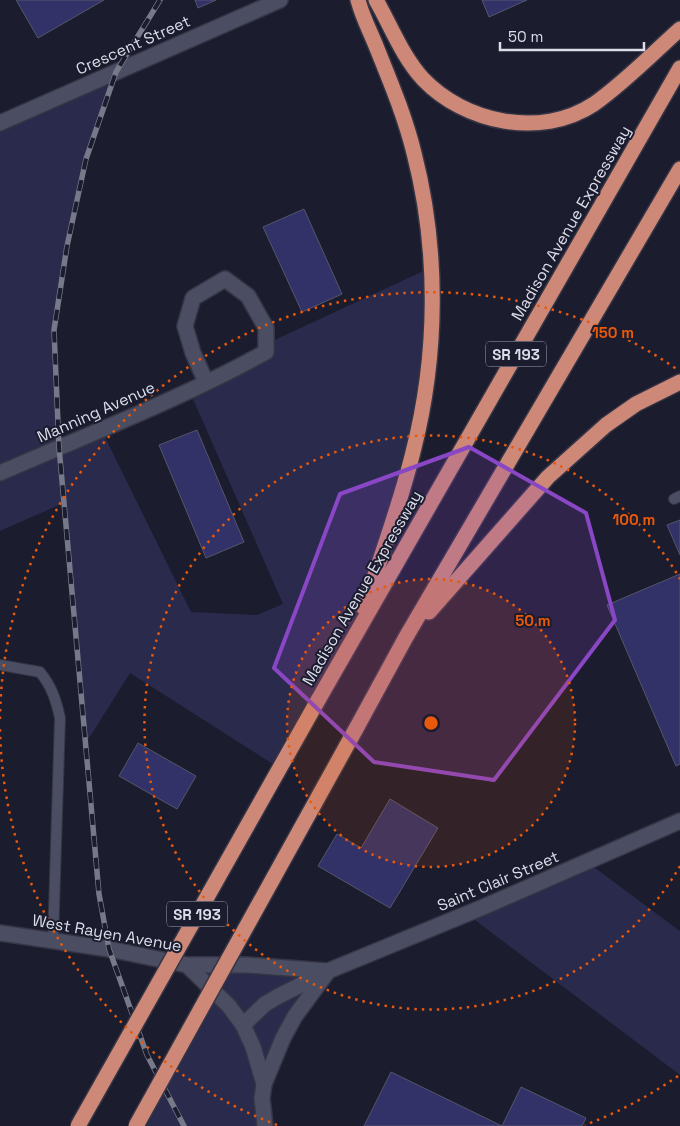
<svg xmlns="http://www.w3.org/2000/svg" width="680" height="1126" font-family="'Space Grotesk',sans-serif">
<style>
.green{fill:#292a4c}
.building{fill:#323268;stroke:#54566b}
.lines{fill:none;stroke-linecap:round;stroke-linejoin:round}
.service-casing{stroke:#353545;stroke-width:12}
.minor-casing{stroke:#353545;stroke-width:18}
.tertiary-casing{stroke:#353545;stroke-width:18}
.motorway-casing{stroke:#353545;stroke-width:18}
.service{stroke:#4b4d63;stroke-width:10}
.minor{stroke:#4b4d63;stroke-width:15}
.tertiary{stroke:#4b4d63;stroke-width:15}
.motorway{stroke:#ce8877;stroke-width:15}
.rail-casing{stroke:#777888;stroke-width:5.5}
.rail{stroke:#1b1c2e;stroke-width:4;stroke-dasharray:11;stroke-linecap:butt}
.motorway-bridge-casing{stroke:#353545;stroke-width:18;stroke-linecap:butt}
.motorway-bridge{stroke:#ce8877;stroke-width:15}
.marked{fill:#8947c5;fill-opacity:0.2;stroke:#8947c5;stroke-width:4;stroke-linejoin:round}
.ring{fill:none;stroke:#e8590c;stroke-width:2.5;stroke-dasharray:2.5 5}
.labels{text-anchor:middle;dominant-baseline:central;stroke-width:4;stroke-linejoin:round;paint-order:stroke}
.shield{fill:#1b1c2e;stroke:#a1a3b2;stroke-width:1}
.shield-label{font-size:15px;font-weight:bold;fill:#dbddea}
.street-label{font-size:16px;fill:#dbddea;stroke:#1b1c2e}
.centre{fill:#e8590c;stroke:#1b1c2e;stroke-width:2.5}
.ring-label{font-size:15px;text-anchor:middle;font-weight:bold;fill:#e8590c;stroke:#1b1c2e;stroke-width:4;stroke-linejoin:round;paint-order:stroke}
</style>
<rect width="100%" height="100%" fill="#1b1c2e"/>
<g class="green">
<polygon points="116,72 86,159 67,246 54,330 59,446 101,429 191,612 257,615 283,604 189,390 266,344 432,267 419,428 353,640 279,768 130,673 86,743 64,503 0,531 0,123"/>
<polygon points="587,862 680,931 680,1075 467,914"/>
<polygon points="187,965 328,971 264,1084 265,1126 136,1126 212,990"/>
</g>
<g class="building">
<polygon points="16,0 104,0 38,38"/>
<polygon points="195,0 216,0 198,8"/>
<polygon points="482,0 527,0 489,17"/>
<polygon points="304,209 342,294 302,312 263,227"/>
<polygon points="197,430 244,542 206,558 159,445"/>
<polygon points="680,520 680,555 667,525"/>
<polygon points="680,574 680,764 676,766 607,605"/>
<polygon points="138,743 196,776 177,809 119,776"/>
<polygon points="390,799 438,828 390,908 318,866 337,834 361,848"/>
<polygon points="391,1072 502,1126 521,1087 586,1118 582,1126 364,1126"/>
</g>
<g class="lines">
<defs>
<g id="service">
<polyline points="674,499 680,496"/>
<path d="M 0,665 L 40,672 C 52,687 56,700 60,718 L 53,941"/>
</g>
<g id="minor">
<polyline points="0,123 280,0"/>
<path d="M 0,473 C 89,434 181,399 266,352 L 266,328 L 248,296 L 225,279 L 193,298 L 185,326 L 193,353 L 206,382"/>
<polyline points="187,965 246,965 327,971"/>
<polyline points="264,1084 253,1047 243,1025 265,1004 277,997 328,971 481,908 680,821"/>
<polyline points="265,1126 262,1098 264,1084 283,1038 295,1016 326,974"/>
</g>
<polyline id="tertiary" points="0,933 109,949 187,965 229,1006 243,1025"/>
<g id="motorway">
<path d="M 358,0 C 362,16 370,31 376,46 C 390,81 405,116 414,153 C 439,250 438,355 413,452 C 400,505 381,556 364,608"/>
<path d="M 376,0 C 391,26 402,56 423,79 C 465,123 541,139 594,104 C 625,82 652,54 680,29"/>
<polyline points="429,612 548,477 606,425 636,404 680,382"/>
<polyline points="317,702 680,68"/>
<polyline points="357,727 406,637 680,169"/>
</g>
</defs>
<use href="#service" class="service-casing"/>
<use href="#minor" class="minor-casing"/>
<use href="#tertiary" class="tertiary-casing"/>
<use href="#motorway" class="motorway-casing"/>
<use href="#service" class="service"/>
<use href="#minor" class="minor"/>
<use href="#tertiary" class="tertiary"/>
<use href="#motorway" class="motorway"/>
<defs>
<polyline id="rail" points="160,0 116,72 86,159 67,246 54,330 59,447 99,894 109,949 147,1055 184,1126"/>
</defs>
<use href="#rail" class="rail-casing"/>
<use href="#rail" class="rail"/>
<defs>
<g id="motorway-bridge">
<polyline points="78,1126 317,702"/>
<polyline points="136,1126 357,727"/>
</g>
</defs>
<use href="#motorway-bridge" class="motorway-bridge-casing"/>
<use href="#motorway-bridge" class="motorway-bridge"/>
</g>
<path class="marked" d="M 469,447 L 586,513 L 615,620 L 494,780 L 374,762 L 274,668 L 340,494 Z"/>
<circle cx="431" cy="723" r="144" fill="#e8590c" fill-opacity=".12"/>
<g class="ring">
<circle cx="431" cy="723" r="144"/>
<path d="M680 866A287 287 0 1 1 680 579"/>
<path d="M678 1076A431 431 0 0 1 585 1125M277 1125A431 431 0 0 1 0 727M0 719A431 431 0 0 1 678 370"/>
</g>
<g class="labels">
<g class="shield">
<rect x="486" y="341.5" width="60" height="25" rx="4"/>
<rect x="167" y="901.5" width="60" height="25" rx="4"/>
</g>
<g class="shield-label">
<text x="516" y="354">SR 193</text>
<text x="197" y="914">SR 193</text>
</g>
<g class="street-label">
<text transform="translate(133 45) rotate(-24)">Crescent Street</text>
<text transform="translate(571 223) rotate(-60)">Madison Avenue Expressway</text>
<text transform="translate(96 412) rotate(-24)">Manning Avenue</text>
<text transform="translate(362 588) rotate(-60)">Madison Avenue Expressway</text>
<text transform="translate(498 881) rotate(-23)">Saint Clair Street</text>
<text transform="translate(107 933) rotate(10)">West Rayen Avenue</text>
</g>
</g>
<circle cx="431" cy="723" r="8" class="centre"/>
<g class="ring-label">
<text x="613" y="338">150 m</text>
<text x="634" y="525">100 m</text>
<text x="533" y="626">50 m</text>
</g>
<path d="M500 42v8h144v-8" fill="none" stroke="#dbddea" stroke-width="2.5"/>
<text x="508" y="42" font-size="15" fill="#dbddea" stroke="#1b1c2e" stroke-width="4" paint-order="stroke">50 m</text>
</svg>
